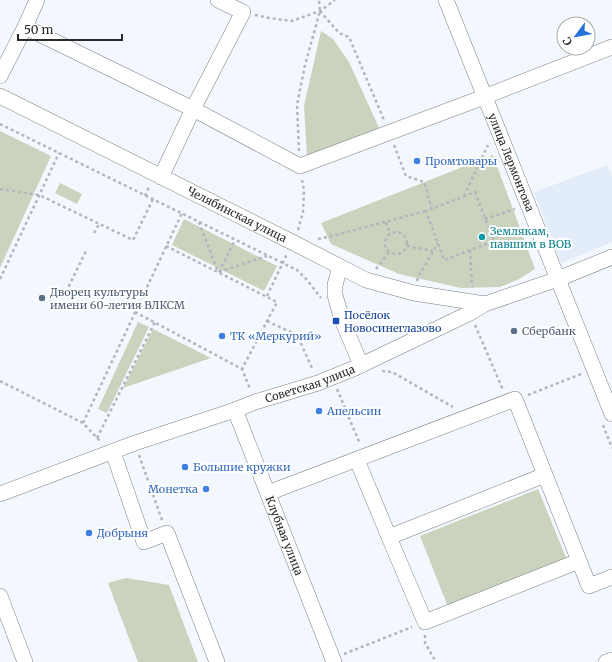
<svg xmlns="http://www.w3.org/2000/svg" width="612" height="662" font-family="Merriweather,serif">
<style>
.built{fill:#e3ecf9}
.green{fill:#c9d3be}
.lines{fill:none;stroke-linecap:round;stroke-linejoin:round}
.minor-casing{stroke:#7b7f84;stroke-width:16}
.path{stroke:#b3b7bc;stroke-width:2.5;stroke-dasharray:3 3;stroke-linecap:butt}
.minor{stroke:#fff;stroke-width:15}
.shop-dot{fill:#3f7fe0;stroke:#fff;stroke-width:1.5}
.culture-dot{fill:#0f9aa8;stroke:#fff;stroke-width:1.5}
.service-dot{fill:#5c6f8a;stroke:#fff;stroke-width:1.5}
.transit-dot{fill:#1a4fb4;stroke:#fff;stroke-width:1.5}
.labels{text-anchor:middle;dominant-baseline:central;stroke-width:4;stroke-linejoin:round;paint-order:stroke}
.shop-label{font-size:11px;fill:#366cbe;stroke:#fff;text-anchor:start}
.street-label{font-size:11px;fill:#282a2c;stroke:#fff}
.culture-label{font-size:11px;fill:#0d838f;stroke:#fff;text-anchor:start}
.service-label{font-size:11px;fill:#4e5e75;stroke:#fff;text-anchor:start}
.transit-label{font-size:11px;fill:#164399;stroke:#fff;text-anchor:start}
</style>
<rect width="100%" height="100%" fill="#f3f7fe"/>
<polygon class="built" points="608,165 612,176 612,242 561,263 534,192"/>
<g class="green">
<polygon points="321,31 333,39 349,62 380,130 307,157 304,106"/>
<polygon points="0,131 51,156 0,268"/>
<polygon points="493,155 535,269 519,279 500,287 461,288 399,274 331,244 321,223"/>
<polygon points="60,183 82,194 77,204 55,193"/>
<polygon points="184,219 277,266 264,291 172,245"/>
<polygon points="138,322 149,327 107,413 98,409"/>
<polygon points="153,329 211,358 123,388"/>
<polygon points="538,489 567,560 448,607 420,536"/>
<polygon points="126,578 169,585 198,662 138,662 108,583"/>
</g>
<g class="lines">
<defs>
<g id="minor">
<path id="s1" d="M 446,0 L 612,414"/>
<polyline points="25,27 193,109 243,12 218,0"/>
<polyline points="0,76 25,27 37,0"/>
<path id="s2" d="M 0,96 L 294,243 L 366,280 L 414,293 L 485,304"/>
<polyline points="161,177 193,109 300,166 476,100 612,47"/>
<polyline points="340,267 335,285 335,295 342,320 361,365"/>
<path id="s3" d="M 235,410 L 334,662"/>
<polyline points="113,452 144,542 167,533 217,662"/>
<polyline points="357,460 389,537"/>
<polyline points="545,475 389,537 425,622 579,561"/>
<polyline points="268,493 515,399 589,586 612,577"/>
<path id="s4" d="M 0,494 L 135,443 L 235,410 L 255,402 L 318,383 L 355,368 L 470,313 L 485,304 L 558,279 L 612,257"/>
<polyline points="0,596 25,662"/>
<polyline points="606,662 612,660"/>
</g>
</defs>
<use href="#minor" class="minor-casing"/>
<g class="path">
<polyline points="320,11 339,33 349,37 384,120"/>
<polyline points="255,15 269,18 292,21 320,11 335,0"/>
<polyline points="0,124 297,270 307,280 321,298"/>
<polyline points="394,145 406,176 424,182 432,209"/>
<polyline points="299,151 297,105 305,65 320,11 319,0"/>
<polyline points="0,189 39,195 133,240 153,199"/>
<polygon points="475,192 494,241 444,260 426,211"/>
<polyline points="145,196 150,185"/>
<polyline points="464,196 488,145"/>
<polyline points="485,219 515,209"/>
<polyline points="199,222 218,272"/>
<polyline points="386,222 390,234"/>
<polyline points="298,230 303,212 304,190 302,180"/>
<circle cx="396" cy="243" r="11"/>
<polyline points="94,233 99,224"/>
<polyline points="318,239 328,237 426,211"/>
<polyline points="166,246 277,302 242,369"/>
<polyline points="407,246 433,251"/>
<polyline points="470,250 472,285 473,287"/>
<polyline points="376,269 389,252"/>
<polyline points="219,272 267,256"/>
<polyline points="219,272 235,240"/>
<polyline points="0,279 59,153"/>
<polyline points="417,281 418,277 438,243"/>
<polyline points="66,292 86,251"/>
<polyline points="267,296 287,254"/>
<polyline points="135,312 242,369 250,389"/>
<polyline points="267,321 297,335 313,370"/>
<polyline points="475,325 503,390"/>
<polyline points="382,371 392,372 453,407"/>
<polyline points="0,381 83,423 101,442"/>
<polyline points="337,389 360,444"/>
<polyline points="528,395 581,374"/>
<polyline points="83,423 182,213"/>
<polyline points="603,425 612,448"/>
<polyline points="97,438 155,322"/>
<polyline points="139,455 162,520"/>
<polyline points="425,635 425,643 436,662"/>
<polyline points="344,654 412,627"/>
</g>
<use href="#minor" class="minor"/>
</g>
<g class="shop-dot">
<circle cx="417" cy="161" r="4"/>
<circle cx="222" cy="336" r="4"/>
<circle cx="319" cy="411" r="4"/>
<circle cx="185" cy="467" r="4"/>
<circle cx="206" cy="489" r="4"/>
<circle cx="89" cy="533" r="4"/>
</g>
<circle class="culture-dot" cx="482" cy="237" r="4"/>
<g class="service-dot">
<circle cx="42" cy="298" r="4"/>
<circle cx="514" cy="331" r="4"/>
</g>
<rect class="transit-dot" x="332" y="317" width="8" height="8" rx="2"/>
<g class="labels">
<g class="shop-label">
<text x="425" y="161">Промтовары</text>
<text x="230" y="336">ТК «Меркурий»</text>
<text x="327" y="411">Апельсин</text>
<text x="193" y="467">Большие кружки</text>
<text x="198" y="489" text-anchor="end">Монетка</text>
<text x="97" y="533">Добрыня</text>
</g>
<g class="street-label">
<text stroke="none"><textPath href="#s1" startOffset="175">улица Лермонтова</textPath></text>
<text stroke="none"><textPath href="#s2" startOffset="265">Челябинская улица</textPath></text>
<text stroke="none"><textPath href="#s4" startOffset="329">Советская улица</textPath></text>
<text stroke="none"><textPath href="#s3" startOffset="135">Клубная улица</textPath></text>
</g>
<g class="culture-label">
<text x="490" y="231">Землякам,<tspan x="490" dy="13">павшим в ВОВ</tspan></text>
</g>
<g class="service-label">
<text x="50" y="292">Дворец культуры<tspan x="50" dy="13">имени 60-летия ВЛКСМ</tspan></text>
<text x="522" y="331">Сбербанк</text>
</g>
<g class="transit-label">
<text x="344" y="315">Посёлок<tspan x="344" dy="13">Новосинеглазово</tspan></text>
</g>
</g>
<g transform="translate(576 36) rotate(238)"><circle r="19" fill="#ffffff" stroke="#a9aaab"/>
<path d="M0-3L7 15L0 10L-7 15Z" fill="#246fda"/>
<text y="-6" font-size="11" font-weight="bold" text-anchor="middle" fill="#282a2c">С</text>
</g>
<path d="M18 34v6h104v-6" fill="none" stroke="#282a2c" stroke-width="2"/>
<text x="24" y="34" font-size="12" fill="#282a2c" stroke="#ffffff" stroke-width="3" paint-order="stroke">50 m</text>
</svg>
